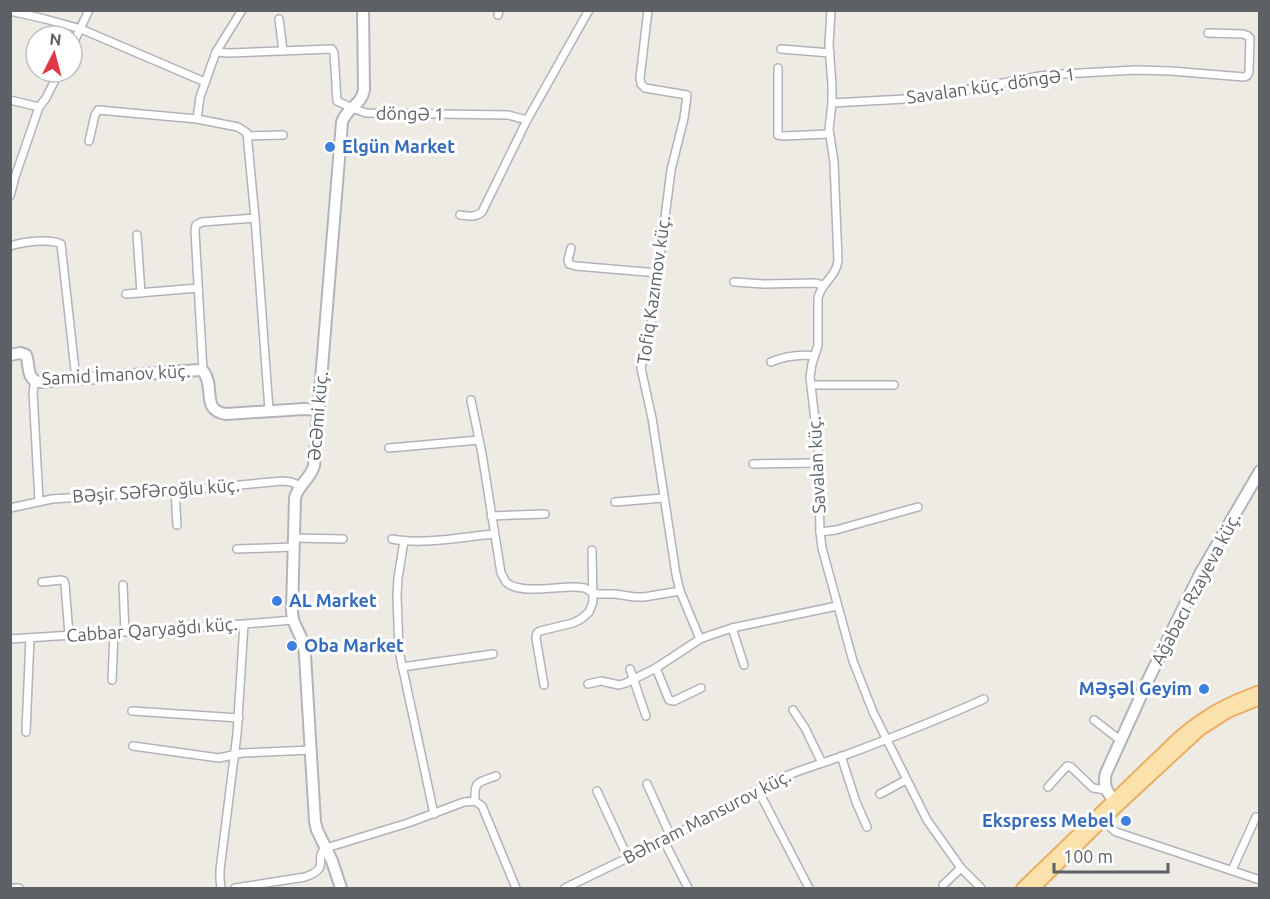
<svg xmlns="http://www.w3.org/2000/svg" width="1270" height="899" font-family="Ubuntu,sans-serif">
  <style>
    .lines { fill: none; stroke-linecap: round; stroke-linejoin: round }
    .street-casing { stroke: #b0b3b7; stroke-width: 10 }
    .secondary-casing { stroke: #b1b5b9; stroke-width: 14 }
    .primary-casing { stroke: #ebae61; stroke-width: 14 }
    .street { stroke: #fff; stroke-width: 7 }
    .secondary { stroke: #fff; stroke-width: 10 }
    .primary { stroke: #fbe2ad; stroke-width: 10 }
    .shop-dot { fill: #3f7fe0; stroke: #fff; stroke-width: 2 }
    .labels { text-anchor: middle; stroke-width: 6; stroke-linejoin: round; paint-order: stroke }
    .street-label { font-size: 18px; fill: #5d6165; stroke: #fff }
    .shop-label { font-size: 18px; font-weight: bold; fill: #366cbe; stroke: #fff; text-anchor: start }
  </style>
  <rect width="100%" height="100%" fill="#eeebe5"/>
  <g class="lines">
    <defs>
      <g id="street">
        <polyline points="648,10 640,78 641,84 645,88 687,95 684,118 671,170 652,320 641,368 652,418 676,574 680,591 700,639"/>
        <path d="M831,10L829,45L832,85V103L829,129L834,162L838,261C835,279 822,281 818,298V345L812,364L810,377L818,446L820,532L822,548L853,661L873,712L927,820L961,868L981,888"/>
        <polyline points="10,11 45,19 81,29 205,82"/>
        <polyline points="498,15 499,10"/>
        <polyline points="279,19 283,51"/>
        <polyline points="72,46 89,10"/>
        <polyline points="781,49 830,53"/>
        <polyline points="216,52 229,53 332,49 334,53 337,101 352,108 366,113 508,115 527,120 589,10"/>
        <polyline points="778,68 778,135 783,136 829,134"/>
        <polyline points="10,100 39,107"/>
        <polyline points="832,103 923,98 1040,76 1062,74 1136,70 1171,71 1244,77 1247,76 1249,72 1250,38 1248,36 1243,34 1208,33"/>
        <polyline points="197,119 200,97 216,52 242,10"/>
        <polyline points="248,136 283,135"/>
        <polyline points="89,141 95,115 98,110 197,119 238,127 247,133 255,218 269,410"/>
        <polyline points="10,196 15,177 39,107 46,98 59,72"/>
        <path d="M460,215C468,216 475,218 482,212L527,120"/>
        <polyline points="137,235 141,293"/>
        <path d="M10,246C22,242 51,238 61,244L76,379"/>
        <polyline points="571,248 568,260 569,264 576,266 658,273"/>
        <polyline points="734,282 764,284 815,283 823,285"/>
        <polyline points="126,294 198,288"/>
        <path d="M771,362C786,356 798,354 814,356"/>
        <polyline points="203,371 195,231 196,225 202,222 255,218"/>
        <polyline points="35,381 33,392 39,501"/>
        <polyline points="811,385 894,385"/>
        <path d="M471,400L482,454L501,573C503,576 504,579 506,582C519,595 559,586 576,587L585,588L593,593L599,594H615L635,597H644L680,591"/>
        <polyline points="389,448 479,440"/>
        <polyline points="753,464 819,463"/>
        <polyline points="175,491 177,525"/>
        <polyline points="615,502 663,498"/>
        <polyline points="10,508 52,499 175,491 282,481 291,482 301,486"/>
        <polyline points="491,516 545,514"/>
        <polyline points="820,532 836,530 918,507"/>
        <polyline points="293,538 343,539"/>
        <path d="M392,539C423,545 462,537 494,534"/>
        <polyline points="404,541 398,578 397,596 399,651 434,814"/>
        <polyline points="237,549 293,547"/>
        <polyline points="42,582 61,580 64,581 65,584 69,635"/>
        <polyline points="123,585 125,632"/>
        <polyline points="732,628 744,665"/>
        <polyline points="10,639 244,624 293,620"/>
        <polyline points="402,667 493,654"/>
        <polyline points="656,668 669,700 674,701 701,688"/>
        <polyline points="630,669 646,716"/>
        <polyline points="112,680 114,633"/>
        <polyline points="588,684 601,681 619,685 626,683 656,668 700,639 711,635 732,628 837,606"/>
        <polyline points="544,685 536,638 537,633 540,631 573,623 581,619 589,612 593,602 592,550"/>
        <polyline points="793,710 805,728 822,763"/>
        <polyline points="132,711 239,718"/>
        <polyline points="1094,720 1120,740"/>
        <polyline points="26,732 30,638"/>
        <polyline points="133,746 219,758 242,753 311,750"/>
        <polyline points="841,756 856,802 867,827"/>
        <polyline points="647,784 671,837"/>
        <polyline points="1048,787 1067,766 1071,767 1093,788 1106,790"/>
        <polyline points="758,790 809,888"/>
        <polyline points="597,791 628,858"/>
        <polyline points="880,794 906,780"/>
        <path d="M475,801C474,780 478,783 496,776"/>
        <polyline points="1103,821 1116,832 1260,880"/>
        <polyline points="664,841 688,888"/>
        <polyline points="1232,870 1256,817"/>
        <polyline points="943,885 961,868"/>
        <polyline points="10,888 19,888"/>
        <polyline points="221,888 220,879 220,870 237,734 244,624"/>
        <path d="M235,888L305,877C333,867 312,858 326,848L408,823L464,802L475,801L482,806L516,888"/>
        <path d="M565,888L671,837L774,781C796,771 820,764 843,756C891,738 938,720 984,699"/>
      </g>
      <g id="secondary">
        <path d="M10,355L20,353L26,355C30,365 26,378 38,382L199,370L203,371C216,387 200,410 226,414L304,409L319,410"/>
        <path d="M1118,805C1109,795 1102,787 1106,773L1149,678L1200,574L1260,471"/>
        <path d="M341,888L332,861L317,830L315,822L305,655L303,642L293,620L292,612L295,498C298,485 310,479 314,466L342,122C347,107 361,106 364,90L363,10"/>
      </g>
      <g id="primary">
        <path d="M1022,888L1179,737C1206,714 1227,703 1260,691"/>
        <polyline points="1034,888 1119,805 1200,730 1228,712 1260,699"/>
      </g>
    </defs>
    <use href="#street" class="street-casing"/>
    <use href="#secondary" class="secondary-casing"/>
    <use href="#primary" class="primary-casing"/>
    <use href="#street" class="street"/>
    <use href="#secondary" class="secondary"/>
    <use href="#primary" class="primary"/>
  </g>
  <g class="shop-dot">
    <circle cx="330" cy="147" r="6"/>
    <circle cx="277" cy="601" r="6"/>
    <circle cx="292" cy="646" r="6"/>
    <circle cx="1204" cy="689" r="6"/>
    <circle cx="1126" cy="821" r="6"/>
  </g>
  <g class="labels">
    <g class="street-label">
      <text transform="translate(991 86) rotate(-8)" y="6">Savalan küç. döngə 1</text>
      <text transform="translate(410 114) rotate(1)" y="6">döngə 1</text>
      <text transform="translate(654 290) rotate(-82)" y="6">Tofiq Kazımov küç.</text>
      <text transform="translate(116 375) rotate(-3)" y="6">Samid İmanov küç.</text>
      <text transform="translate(318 416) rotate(-85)" y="6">Əcəmi küç.</text>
      <text transform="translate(817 465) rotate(-93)" y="6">Savalan küç.</text>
      <text transform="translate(156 491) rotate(-4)" y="6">Bəşir Səfəroğlu küç.</text>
      <text transform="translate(1196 589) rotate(-62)" y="6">Ağabacı Rzayeva küç.</text>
      <text transform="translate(152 630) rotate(-4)" y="6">Cabbar Qaryağdı küç.</text>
      <text transform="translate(707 817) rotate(-27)" y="6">Bəhram Mansurov küç.</text>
    </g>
    <g class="shop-label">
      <text x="342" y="153">Elgün Market</text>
      <text x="289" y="607">AL Market</text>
      <text x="304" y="652">Oba Market</text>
      <text x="1192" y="695" text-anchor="end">Məşəl Geyim</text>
      <text x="1114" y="827" text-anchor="end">Ekspress Mebel</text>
    </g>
  </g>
  <rect width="1270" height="899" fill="none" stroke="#5d6165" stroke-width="24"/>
  <g transform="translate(54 54) rotate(6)"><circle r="28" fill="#ffffff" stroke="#bec0c1" stroke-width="1.5"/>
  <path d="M0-4.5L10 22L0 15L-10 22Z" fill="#e13846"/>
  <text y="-9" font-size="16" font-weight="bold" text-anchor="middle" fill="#5d6165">N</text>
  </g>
  <path d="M1054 863v9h114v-9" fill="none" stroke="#5d6165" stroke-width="3"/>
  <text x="1063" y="863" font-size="18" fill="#5d6165" stroke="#ffffff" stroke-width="4.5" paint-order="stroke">100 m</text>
</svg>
